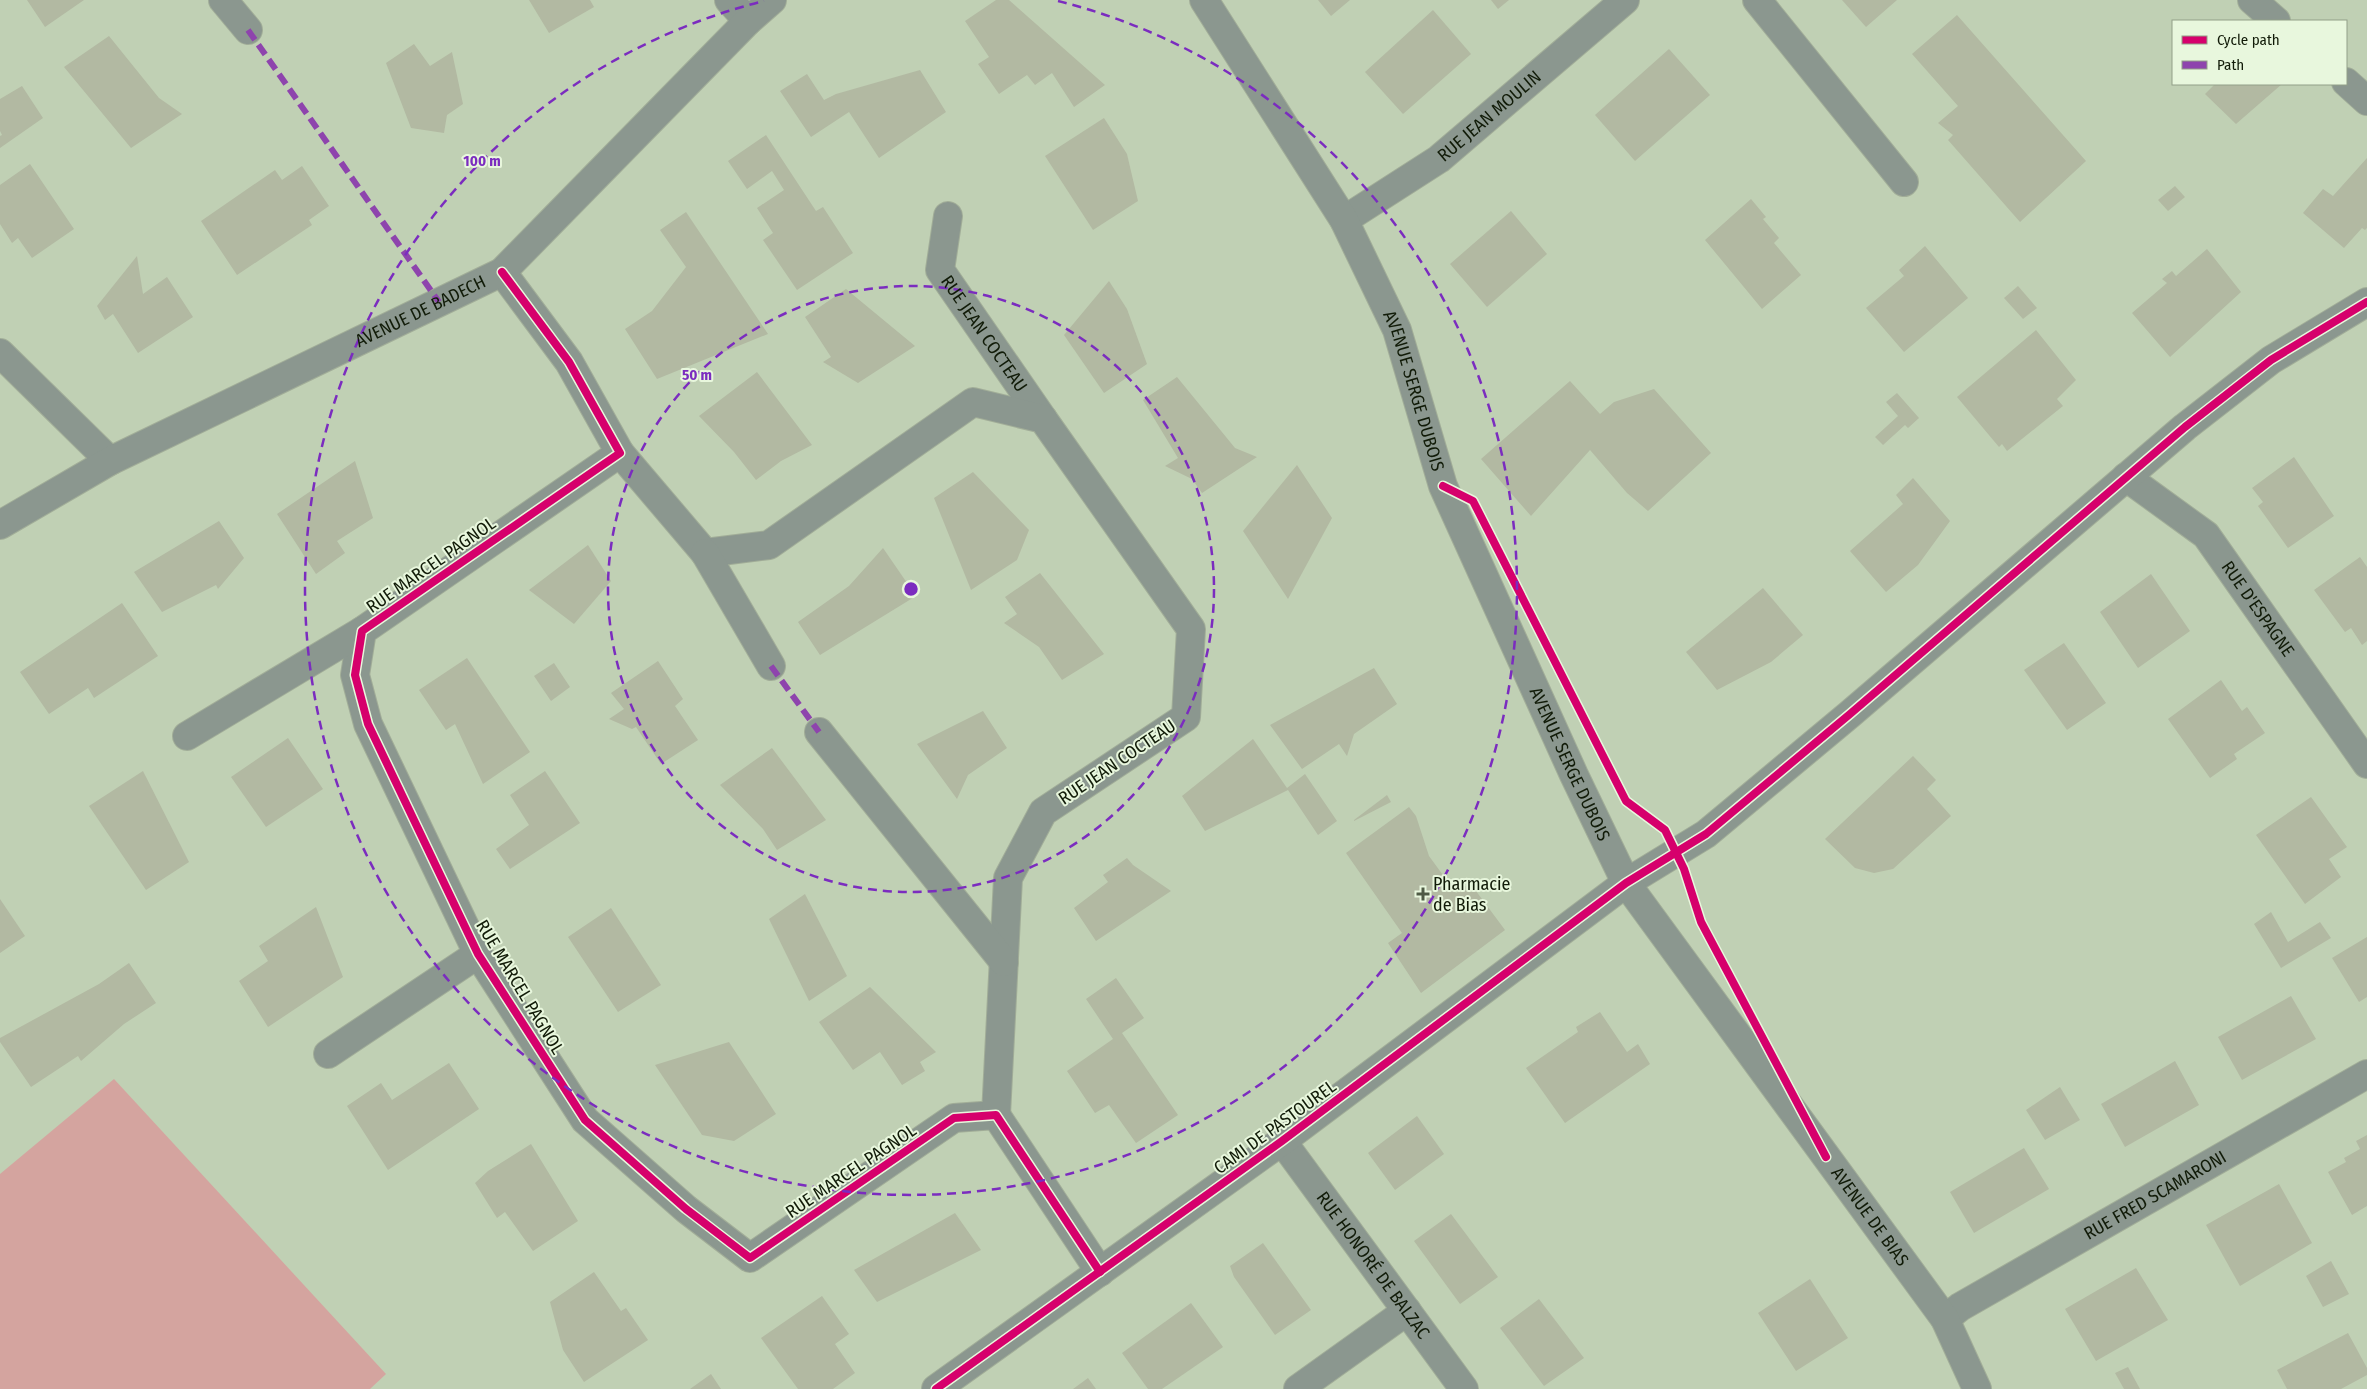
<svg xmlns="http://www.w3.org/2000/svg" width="2367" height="1389" font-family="'Fira Sans Condensed',sans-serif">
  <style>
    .green { fill: #d4a49f }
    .building { fill: #b2b9a2 }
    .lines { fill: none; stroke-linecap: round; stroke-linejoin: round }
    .minor-casing { stroke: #a1ad98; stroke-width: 30 }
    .tertiary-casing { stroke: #a1ad98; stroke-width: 30 }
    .minor { stroke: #8b978f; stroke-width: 28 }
    .tertiary { stroke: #8b978f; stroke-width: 28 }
    .quiet { stroke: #8e44ad; stroke-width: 6; stroke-dasharray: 12 6; stroke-linecap: butt }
    .cycleway-casing { stroke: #e8f7dd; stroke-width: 11 }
    .cycleway { stroke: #d6006c; stroke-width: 8 }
    .ring { fill: none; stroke: #7b2cbf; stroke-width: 2.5; stroke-dasharray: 9 6 }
    .poi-dot { fill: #4e5a44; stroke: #e8f7dd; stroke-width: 2 }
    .labels { text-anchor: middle; stroke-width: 4; stroke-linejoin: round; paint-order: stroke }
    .street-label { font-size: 18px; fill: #111b08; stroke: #e8f7dd }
    .poi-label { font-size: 18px; fill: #111b08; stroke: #e8f7dd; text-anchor: start }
    .centre { fill: #7b2cbf; stroke: #e8f7dd; stroke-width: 2.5 }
    .ring-label { font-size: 15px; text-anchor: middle; font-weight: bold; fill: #7b2cbf; stroke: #e8f7dd; stroke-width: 4; stroke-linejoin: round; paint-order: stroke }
  </style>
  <rect width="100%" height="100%" fill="#c0d0b4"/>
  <polygon class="green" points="114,1079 386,1374 370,1389 0,1389 0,1174"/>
  <g class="building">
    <polygon points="27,0 84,0 45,27"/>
    <polygon points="529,0 590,0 594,7 549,33"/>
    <polygon points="996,0 1009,0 1105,85 1074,107 1052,73 1035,85 1027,75 999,94 978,64 989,57 965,21"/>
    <polygon points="1318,0 1350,0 1331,16"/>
    <polygon points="1491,0 1509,0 1498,9"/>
    <polygon points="1842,0 1897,0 1866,27"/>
    <polygon points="1433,10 1471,54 1403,114 1365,72"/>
    <polygon points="1957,15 2086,161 2020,222 1948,140 1953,135 1938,123 1958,106 1912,54"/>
    <polygon points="109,36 159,98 182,114 131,148 64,67"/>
    <polygon points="414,44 430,66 452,52 463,104 447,115 444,133 411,128 386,63"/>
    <polygon points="1669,49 1710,95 1635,161 1595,115"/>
    <polygon points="920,70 946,112 879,158 849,112 811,137 780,91 807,74 824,100 836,94"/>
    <polygon points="2215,84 2282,84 2236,124 2205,94"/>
    <polygon points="22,86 43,118 0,148 0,136 2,135 0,131 0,99"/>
    <polygon points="1104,118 1127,154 1138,201 1093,230 1045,156"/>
    <polygon points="766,135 816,211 823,207 853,253 797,290 763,240 773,233 757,208 784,190 772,171 747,189 728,161"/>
    <polygon points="2367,158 2367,228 2365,230 2362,228 2344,248 2303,213 2323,189 2333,196"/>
    <polygon points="30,164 74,229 32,258 18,238 12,243 0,224 0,185"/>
    <polygon points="302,166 329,206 309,220 312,225 237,275 201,221 275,170 282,180"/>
    <polygon points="2175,186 2185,197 2168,211 2158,200"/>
    <polygon points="1751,199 1766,217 1763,219 1779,238 1774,243 1801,275 1762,309 1705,240"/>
    <polygon points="1511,211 1547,254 1487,307 1450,264"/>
    <polygon points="686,212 768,334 657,379 625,329 652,311 686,267 660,230"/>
    <polygon points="1925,246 1968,298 1904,352 1866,308 1904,276 1899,270"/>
    <polygon points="2207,249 2241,292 2170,357 2132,313 2167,283 2162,279 2172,271 2176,276"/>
    <polygon points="137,256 143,294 167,277 193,317 138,353 113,314 105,320 97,306"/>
    <polygon points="1109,281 1127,309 1147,364 1104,393 1064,335"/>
    <polygon points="2018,286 2037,308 2023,319 2004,298"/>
    <polygon points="846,289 915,346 858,383 823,362 831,357 805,317"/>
    <polygon points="2036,330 2076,380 2057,399 2063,406 2007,451 2002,444 1999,447 1957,397"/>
    <polygon points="757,372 812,445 781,461 756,480 734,452 699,416"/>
    <polygon points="1177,377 1235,448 1257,457 1202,493 1192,479 1165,466 1178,458 1143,400"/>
    <polygon points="1570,381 1600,414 1614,402 1654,389 1711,453 1648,511 1627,493 1590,450 1531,516 1481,459"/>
    <polygon points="1897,393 1919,418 1908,428 1905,425 1883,445 1875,437 1898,416 1886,402"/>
    <polygon points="2294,457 2334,516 2288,548 2258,506 2263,502 2252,488"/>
    <polygon points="355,461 373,518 337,541 345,553 316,574 277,514"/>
    <polygon points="1297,465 1332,518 1288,599 1243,531"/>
    <polygon points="973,472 1029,530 1017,560 971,590 934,498"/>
    <polygon points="1913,478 1950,521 1918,565 1886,592 1850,551 1903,504 1896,495"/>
    <polygon points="219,521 244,558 218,589 216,585 162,612 134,572"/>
    <polygon points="588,545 611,581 574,624 529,590"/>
    <polygon points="883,548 916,596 820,655 798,622 849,586"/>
    <polygon points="2360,557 2367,567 2367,641 2362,645 2351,628 2345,632 2314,590"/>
    <polygon points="1040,573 1104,654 1062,680 1039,647 1004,623 1017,614 1005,597"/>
    <polygon points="2151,574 2190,631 2138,668 2100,612"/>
    <polygon points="1763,588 1803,635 1771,662 1717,690 1686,652"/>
    <polygon points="122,603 158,656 94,698 88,688 49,714 20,672"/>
    <polygon points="2064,643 2106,703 2067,730 2024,670"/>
    <polygon points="467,658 530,752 483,784 455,724 446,730 419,690"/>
    <polygon points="658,661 683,699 675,706 698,740 661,764 636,727 632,729 609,719 624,709 611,693"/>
    <polygon points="554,663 570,687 551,701 534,676"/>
    <polygon points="1374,668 1397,704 1354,734 1347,756 1339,744 1302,769 1270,725"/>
    <polygon points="2221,680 2242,711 2247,707 2265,733 2234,754 2237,759 2210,778 2168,719"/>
    <polygon points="983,711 1007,748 968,775 957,799 917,744"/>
    <polygon points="288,738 323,789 266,827 231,777"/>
    <polygon points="1253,739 1287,788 1305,774 1337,821 1318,835 1288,790 1205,831 1182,796"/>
    <polygon points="772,748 826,820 777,850 763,829 720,785"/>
    <polygon points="1913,756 1936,780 1927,789 1951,816 1893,869 1874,873 1855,868 1825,839"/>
    <polygon points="143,771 189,862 146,890 89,806"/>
    <polygon points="545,771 580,823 510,869 496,849 529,825 510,795"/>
    <polygon points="1387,795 1391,802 1354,821 1354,820"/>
    <polygon points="2311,797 2347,847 2329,859 2341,877 2305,904 2256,835"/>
    <polygon points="1409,807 1416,816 1429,856 1456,893 1470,883 1505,930 1421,993 1388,943 1402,933 1346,853"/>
    <polygon points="1127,858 1133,865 1171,891 1096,941 1074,908 1108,882 1103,875"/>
    <polygon points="805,894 847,976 809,1001 769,919"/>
    <polygon points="0,899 25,936 0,953"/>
    <polygon points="316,907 343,977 268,1027 239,981 268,961 259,946"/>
    <polygon points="611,908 661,985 618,1012 568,937"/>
    <polygon points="2271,912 2288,942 2320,922 2331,938 2281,968 2254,924"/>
    <polygon points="2367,937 2367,997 2359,1002 2332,958"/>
    <polygon points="129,963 156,1003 124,1024 81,1061 78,1056 31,1087 0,1042 0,1038 99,984"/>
    <polygon points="1116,978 1144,1018 1122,1033 1178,1115 1136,1143 1109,1105 1095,1113 1067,1071 1113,1039 1086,999"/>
    <polygon points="870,987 936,1052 920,1062 925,1071 902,1085 880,1052 853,1070 819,1022"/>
    <polygon points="2291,996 2316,1039 2242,1080 2218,1037"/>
    <polygon points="1600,1012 1627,1052 1638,1044 1650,1064 1565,1123 1526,1068 1578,1032 1576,1027"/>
    <polygon points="729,1042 776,1114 734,1141 702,1135 655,1065"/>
    <polygon points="2175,1061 2199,1105 2125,1147 2101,1104"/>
    <polygon points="449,1063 479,1109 388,1170 347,1106 381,1083 392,1100"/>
    <polygon points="2060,1087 2080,1120 2045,1140 2026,1110"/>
    <polygon points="1417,1116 1444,1154 1395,1190 1368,1153"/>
    <polygon points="2367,1135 2367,1206 2352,1215 2328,1172 2346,1162 2344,1158 2360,1149 2356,1141"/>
    <polygon points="531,1144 578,1221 533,1251 505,1212 497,1218 475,1183 488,1171"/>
    <polygon points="2024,1148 2049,1189 1974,1233 1950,1192"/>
    <polygon points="2279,1184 2312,1243 2240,1286 2206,1225"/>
    <polygon points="955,1213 981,1250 877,1302 854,1270"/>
    <polygon points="1451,1214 1498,1277 1460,1304 1414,1241"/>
    <polygon points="1263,1243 1311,1310 1275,1335 1234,1277 1230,1266"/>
    <polygon points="2331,1261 2349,1294 2323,1307 2306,1276"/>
    <polygon points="2136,1268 2168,1320 2096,1361 2065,1309"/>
    <polygon points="594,1272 621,1311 626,1308 648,1340 584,1382 563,1350 550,1302"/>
    <polygon points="1810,1279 1848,1338 1796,1371 1758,1313"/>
    <polygon points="822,1296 849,1334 835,1344 855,1373 833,1389 798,1389 761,1338"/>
    <polygon points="1539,1299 1584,1358 1544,1386 1500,1328"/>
    <polygon points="1191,1303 1223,1347 1162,1389 1148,1389 1122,1353"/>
    <polygon points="2348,1333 2367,1368 2367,1375 2341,1389 2287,1389 2277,1370"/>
    <polygon points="2128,1367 2140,1389 2124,1389 2115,1373"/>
    <polygon points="711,1374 721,1389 690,1389"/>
    <polygon points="1088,1378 1096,1389 1073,1389"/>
  </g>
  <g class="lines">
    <defs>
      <g id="minor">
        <polyline points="223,0 248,30"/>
        <polyline points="729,0 748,21"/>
        <polyline points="1757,0 1904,182"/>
        <polyline points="2252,0 2276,21"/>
        <polyline points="2346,82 2367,101"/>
        <path id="s1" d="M948,216L940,270L1043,419"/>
        <path id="s2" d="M1344,220L1439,159L1625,0"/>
        <polyline points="502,272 569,362 620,453 362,631 355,675 368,724 478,954 585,1120 686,1209 750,1258 954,1118 996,1115 1100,1272"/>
        <polyline points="0,353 110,461"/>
        <polyline points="620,453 705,553 769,545 973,402 1043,419 1191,629 1186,717 1043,812 1008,878 996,1115"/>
        <path id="s3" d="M2126,477L2206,535L2367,764"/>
        <path id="s4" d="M0,525L110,461L502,272L748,21L772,0"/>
        <polyline points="705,553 771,666"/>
        <polyline points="819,732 1004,962"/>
        <polyline points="187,736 362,631"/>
        <polyline points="328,1054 478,954"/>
        <path id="s5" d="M1282,1141L1464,1389"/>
        <path id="s6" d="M1945,1319L1960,1307L2367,1074"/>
        <polyline points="936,1389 1282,1141 1626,883 1706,834 1850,714 2185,427 2271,360 2367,302"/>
        <polyline points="1298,1389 1407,1311"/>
      </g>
      <g id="tertiary">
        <path id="s7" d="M1204,0L1344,220L1397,330L1443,486L1574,775L1626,883L1945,1319L1977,1389"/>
      </g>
    </defs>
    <use href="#minor" class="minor-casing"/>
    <use href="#tertiary" class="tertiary-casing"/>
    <use href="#minor" class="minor"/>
    <use href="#tertiary" class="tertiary"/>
    <g class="quiet">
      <polyline points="248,30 439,302"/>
      <polyline points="771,666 819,732"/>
    </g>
    <defs>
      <g id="cycleway">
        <polyline points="502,272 569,362 620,453 362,631 355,675 368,724 478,954 585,1120 686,1209 750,1258 954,1118 996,1115 1100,1272"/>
        <polyline points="1443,486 1473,501 1626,801 1665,830 1684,869 1701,922 1826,1157"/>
        <polyline points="936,1389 1282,1141 1626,883 1706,834 1850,714 2185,427 2271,360 2367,302"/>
      </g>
    </defs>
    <use href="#cycleway" class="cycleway-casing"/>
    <use href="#cycleway" class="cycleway"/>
  </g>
  <g class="ring">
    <circle cx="911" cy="589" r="303"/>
    <path d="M1058 1A606 606 0 1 1 764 1"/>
  </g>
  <path class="poi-dot" d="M1420.5 886.5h5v5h5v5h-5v5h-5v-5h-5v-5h5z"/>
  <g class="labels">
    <g class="street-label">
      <text dy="6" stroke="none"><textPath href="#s2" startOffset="179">RUE JEAN MOULIN</textPath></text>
      <text dy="6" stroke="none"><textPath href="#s4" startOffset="472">AVENUE DE BADECH</textPath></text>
      <text dy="6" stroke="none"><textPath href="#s1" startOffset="132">RUE JEAN COCTEAU</textPath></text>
      <text dy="6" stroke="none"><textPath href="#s7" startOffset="446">AVENUE SERGE DUBOIS</textPath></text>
      <text transform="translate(431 565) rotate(-35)" y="6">RUE MARCEL PAGNOL</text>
      <text dy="6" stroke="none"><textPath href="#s3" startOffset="189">RUE D'ESPAGNE</textPath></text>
      <text transform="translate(1117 762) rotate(-34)" y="6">RUE JEAN COCTEAU</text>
      <text dy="6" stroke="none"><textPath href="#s7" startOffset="851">AVENUE SERGE DUBOIS</textPath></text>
      <text transform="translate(520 987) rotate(59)" y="6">RUE MARCEL PAGNOL</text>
      <text transform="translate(1275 1127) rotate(-36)" y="6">CAMI DE PASTOUREL</text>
      <text transform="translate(851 1171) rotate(-34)" y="6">RUE MARCEL PAGNOL</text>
      <text dy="6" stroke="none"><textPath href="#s6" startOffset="244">RUE FRED SCAMARONI</textPath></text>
      <text dy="6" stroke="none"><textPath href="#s7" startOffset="1396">AVENUE DE BIAS</textPath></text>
      <text dy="6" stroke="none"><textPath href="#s5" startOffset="154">RUE HONORÉ DE BALZAC</textPath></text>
    </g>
    <g class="poi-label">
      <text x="1433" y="890">Pharmacie<tspan x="1433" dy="21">de Bias</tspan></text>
    </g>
  </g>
  <circle cx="911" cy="589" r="8" class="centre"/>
  <g class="ring-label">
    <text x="482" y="166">100 m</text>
    <text x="697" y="380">50 m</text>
  </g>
  <rect x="2172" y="20" width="175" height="65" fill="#e8f7dd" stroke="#929f88"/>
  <rect x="2182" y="36" width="25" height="8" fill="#d6006c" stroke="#929f88"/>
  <text x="2217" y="45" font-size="15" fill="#111b08">Cycle path</text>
  <rect x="2182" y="61" width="25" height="8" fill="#8e44ad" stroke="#929f88"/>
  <text x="2217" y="70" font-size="15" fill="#111b08">Path</text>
</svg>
